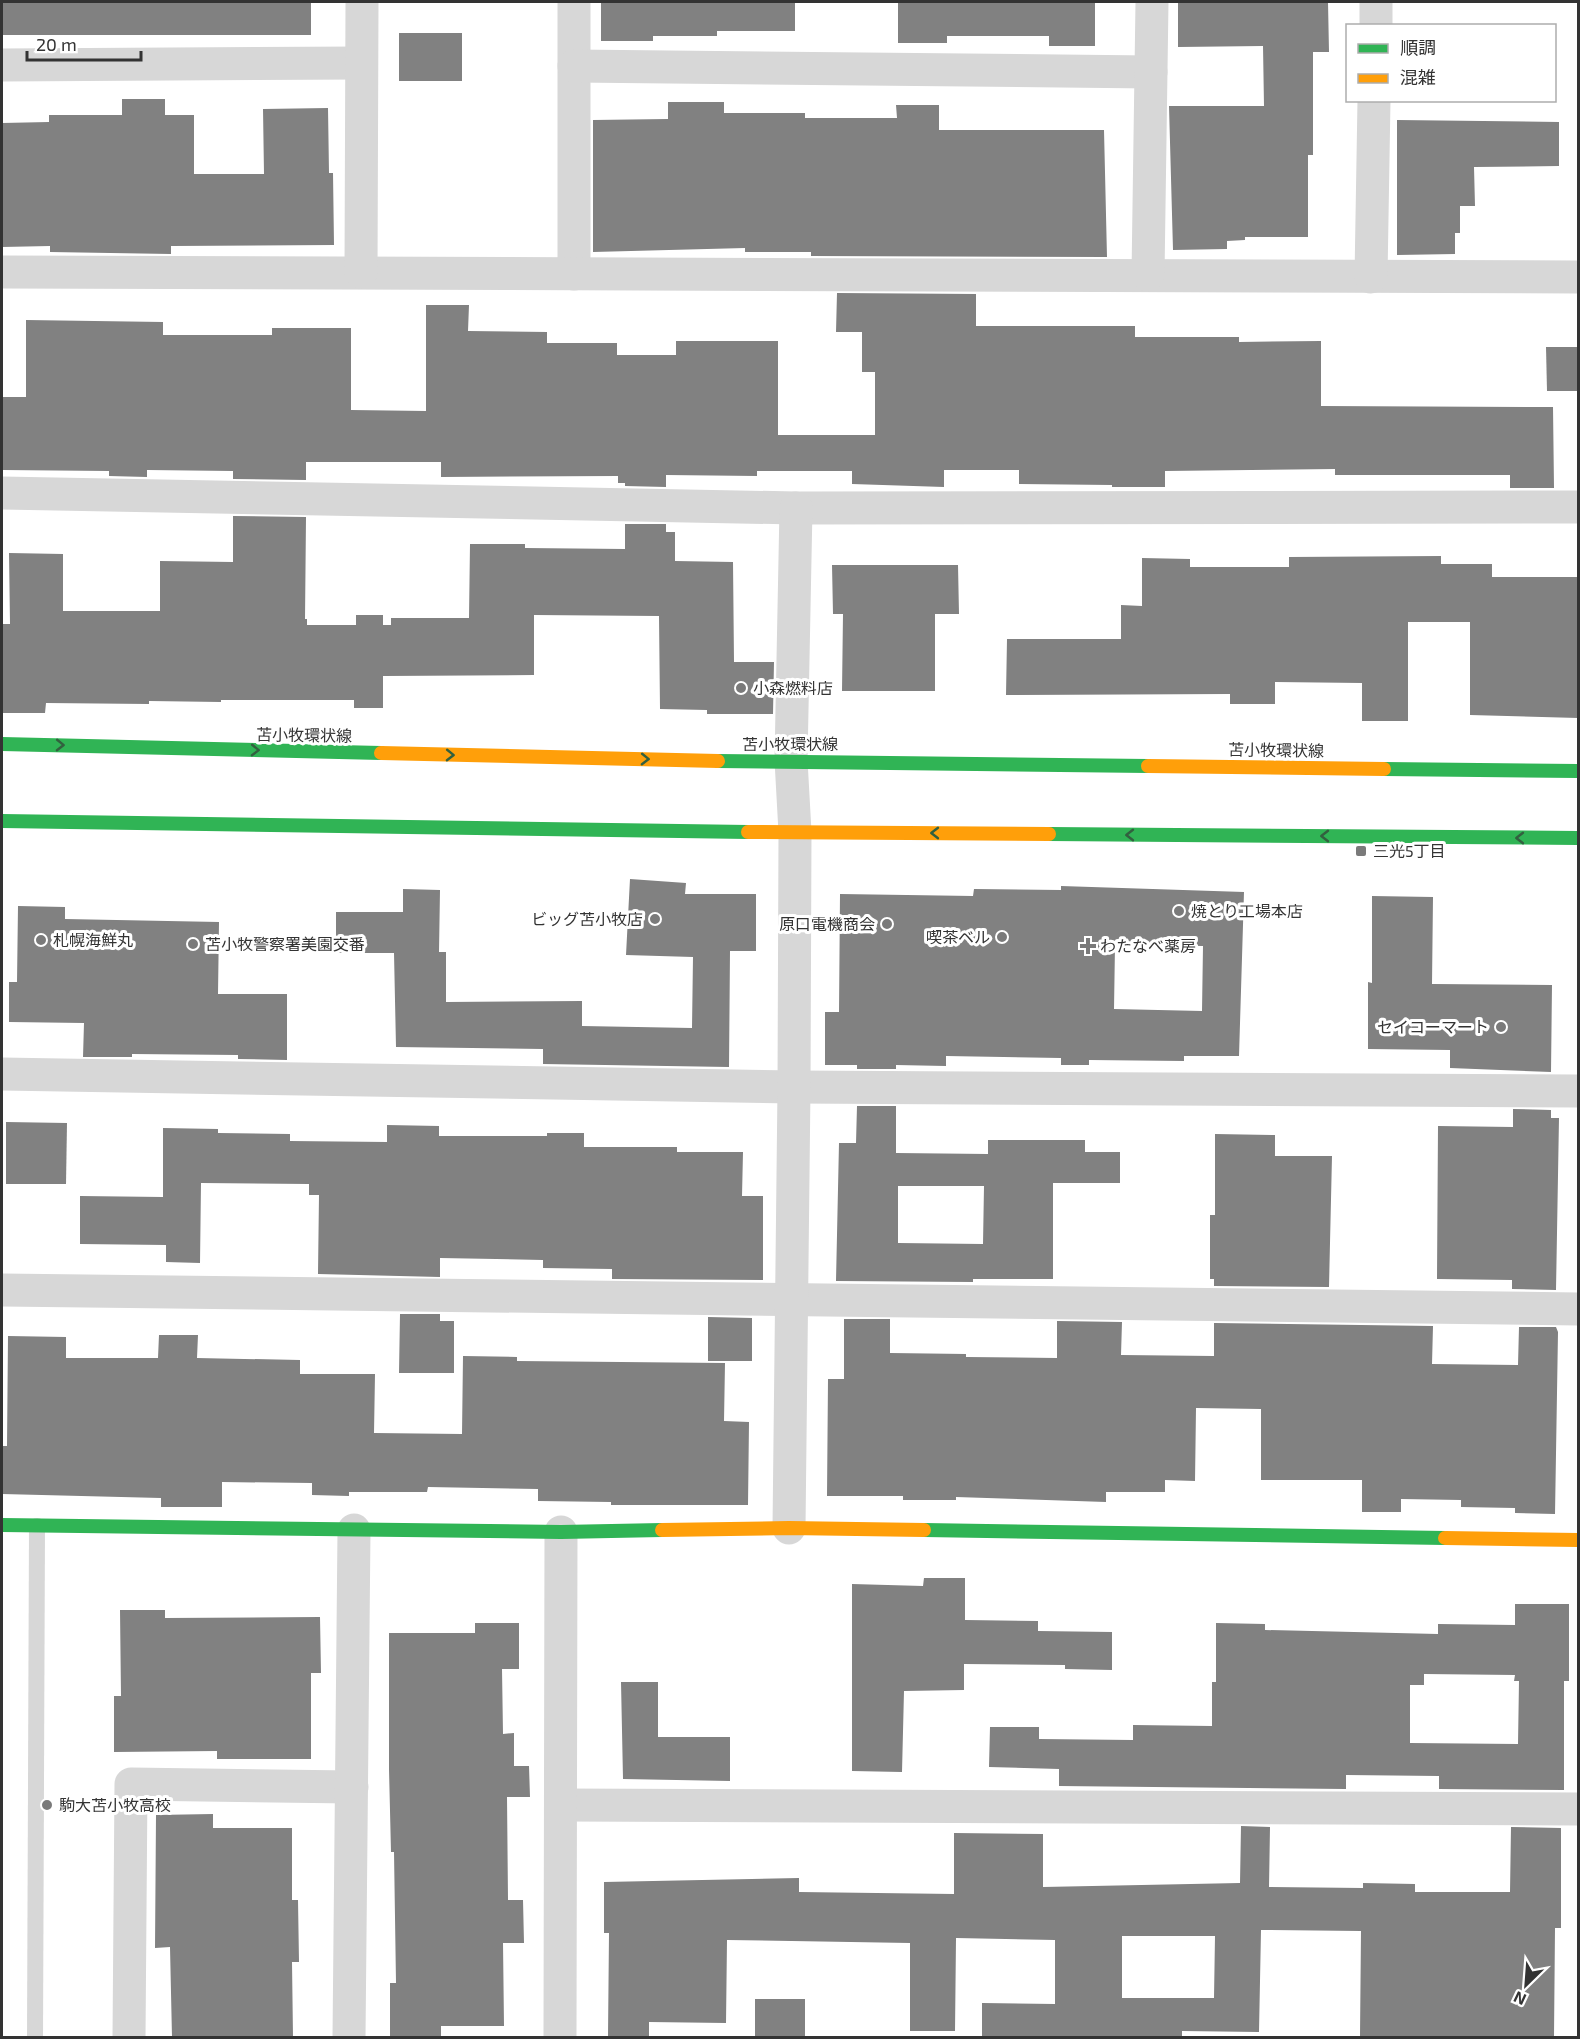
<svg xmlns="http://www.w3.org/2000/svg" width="1580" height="2039" font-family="'Exo 2','Noto Sans JP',sans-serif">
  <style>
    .building { fill: #818181; fill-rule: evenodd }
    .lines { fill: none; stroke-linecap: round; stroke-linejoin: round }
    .lane { stroke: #d7d7d7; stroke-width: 16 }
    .street { stroke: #d7d7d7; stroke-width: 33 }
    .fast { stroke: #30b455; stroke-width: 14 }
    .slow { stroke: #ff9f0a; stroke-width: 14 }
    .oneway { stroke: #32603f }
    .poi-dot { fill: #7a7a7a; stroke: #fff; stroke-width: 2 }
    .labels { text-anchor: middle; stroke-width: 6; stroke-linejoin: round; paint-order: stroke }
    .poi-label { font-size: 16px; fill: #333; stroke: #fff; text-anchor: start }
    .street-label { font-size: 16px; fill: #333; stroke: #fff }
  </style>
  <rect width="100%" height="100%" fill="#fff"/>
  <g class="building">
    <rect x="2" y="2" width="309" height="33"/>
    <polygon points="601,2 795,2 795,31 717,31 717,36 653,36 653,41 601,41"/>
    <polygon points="898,2 1095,2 1095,46 1049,46 1049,36 947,36 947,43 898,43"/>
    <polygon points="1178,2 1328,2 1329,52 1313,52 1313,155 1308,155 1308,237 1245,237 1245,240 1227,241 1227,249 1173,250 1169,106 1264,106 1263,46 1178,47"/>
    <rect x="399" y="33" width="63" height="48"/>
    <polygon points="122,99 165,99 165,115 194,115 194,174 264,174 263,109 328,108 329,173 333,173 334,245 171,246 171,254 50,252 50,246 2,247 2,123 49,122 49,115 122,115"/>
    <polygon points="668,102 724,102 724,113 805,113 805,118 897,118 896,105 939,105 939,130 1104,130 1107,257 811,256 811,252 745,252 745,248 593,252 593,120 668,119"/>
    <polygon points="1397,120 1559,122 1559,166 1474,167 1475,206 1460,206 1460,233 1455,233 1455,254 1397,255"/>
    <polygon points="837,293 976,294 976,326 1135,326 1135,337 1239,337 1239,342 1321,341 1321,406 1553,407 1554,488 1510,488 1510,475 1335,475 1335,469 1165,471 1165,487 1112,487 1112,485 1019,484 1019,470 944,470 944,487 852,484 852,471 757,471 757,476 666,475 666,487 625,486 625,483 618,483 618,476 441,477 441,462 306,462 306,480 233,479 233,471 147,470 147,477 109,476 109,471 2,470 2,397 26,397 26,320 163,322 163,335 272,335 272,328 351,328 351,410 426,411 426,305 469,305 468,331 547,332 547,343 617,343 617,355 676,355 676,341 778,341 778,435 875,435 875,372 862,372 862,332 836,332"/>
    <polygon points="1546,347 1578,347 1578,391 1547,391"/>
    <polygon points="233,516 306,517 305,619 307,619 307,625 356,625 356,615 383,615 383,625 391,625 391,618 469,618 470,544 525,544 525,548 625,549 625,524 666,524 666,532 675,532 675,561 733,562 734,662 774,662 773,714 707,714 707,710 660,709 659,616 534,615 534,675 383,676 383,708 354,708 354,700 221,700 221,702 149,701 149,704 46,703 45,713 3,713 3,624 10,624 9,553 63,554 63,611 160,611 160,561 233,562"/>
    <polygon points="1441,556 1441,564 1492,564 1492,577 1578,577 1578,718 1470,715 1470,622 1408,622 1408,721 1362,721 1362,683 1275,682 1275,704 1230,704 1230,694 1006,695 1007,639 1121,639 1121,605 1142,606 1142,558 1190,559 1190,567 1289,567 1289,557"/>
    <polygon points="832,565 958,565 959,614 935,614 935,691 842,691 843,614 833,614"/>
    <polygon points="630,879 686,883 685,894 756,894 756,951 730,951 729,1067 543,1064 543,1049 396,1047 394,953 336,953 336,912 403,912 403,889 440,890 439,952 446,952 446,1002 582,1001 582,1026 692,1028 693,957 626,955"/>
    <path d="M1061,886L1244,892L1239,1056H1184V1061L1089,1060V1065H1061V1058L946,1056V1066L896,1065V1069H857V1065H825V1012H839L840,894L973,896L974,889L1061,890ZM1115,945L1203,946L1202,1011L1114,1009Z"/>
    <polygon points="1372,896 1433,897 1432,984 1552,985 1551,1072 1450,1068 1450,1050 1368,1049 1368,982 1372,983"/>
    <polygon points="18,906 65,907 65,919 219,922 218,994 287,994 287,1060 238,1059 238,1055 132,1054 132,1057 83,1057 84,1023 9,1022 9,982 17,982"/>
    <path d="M857,1106H896V1153L988,1154V1140H1085V1152H1120V1183H1053V1279H973V1282L836,1281L839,1143H856ZM898,1186H984L983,1244L898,1243Z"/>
    <polygon points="1513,1109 1551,1110 1551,1118 1559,1118 1556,1290 1512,1289 1512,1280 1437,1279 1438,1126 1513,1127"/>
    <polygon points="6,1122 67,1123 66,1184 6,1184"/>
    <polygon points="387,1125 439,1126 439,1136 547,1136 547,1133 584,1133 584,1147 677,1147 677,1152 743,1152 742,1196 763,1196 763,1280 612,1279 612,1269 543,1268 543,1260 440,1258 440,1277 318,1274 319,1195 309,1195 309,1184 201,1183 200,1263 166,1262 166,1245 80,1244 80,1196 163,1197 163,1128 218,1129 218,1133 290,1134 290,1141 387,1142"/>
    <polygon points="1215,1134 1275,1135 1275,1156 1332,1156 1329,1287 1214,1286 1214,1279 1210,1279 1210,1215 1215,1215"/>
    <polygon points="400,1314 440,1314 440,1321 454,1321 454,1373 399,1373"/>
    <polygon points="708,1317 752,1318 752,1361 708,1361"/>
    <polygon points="844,1319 890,1319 890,1353 966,1354 966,1357 1057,1358 1057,1321 1122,1322 1121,1355 1214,1356 1214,1323 1433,1326 1432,1364 1518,1365 1519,1327 1556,1327 1558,1332 1555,1514 1515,1513 1515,1508 1461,1507 1461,1500 1401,1499 1401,1512 1362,1512 1362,1480 1261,1480 1261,1409 1196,1408 1195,1481 1165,1480 1165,1492 1106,1492 1106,1502 956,1497 956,1500 903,1500 903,1496 827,1496 828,1379 844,1379"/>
    <polygon points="159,1335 198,1335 197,1358 300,1360 300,1374 375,1374 374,1433 462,1434 463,1356 517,1357 517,1361 725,1363 724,1421 749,1422 748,1505 611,1505 611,1502 538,1501 538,1489 428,1487 427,1492 349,1492 349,1496 312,1495 312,1483 222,1482 222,1507 161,1507 161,1498 2,1494 2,1446 7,1446 8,1336 66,1337 66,1358 158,1358"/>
    <polygon points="924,1578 965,1578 965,1620 1038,1621 1038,1631 1112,1632 1112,1670 1065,1669 1065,1665 964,1664 964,1690 904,1691 902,1772 852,1771 852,1584 923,1586"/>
    <path d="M1515,1604H1569V1681H1564V1790L1439,1789V1776L1346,1775V1789L1059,1786V1769L989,1767L990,1727H1039V1739L1133,1740V1725L1212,1726V1682H1216V1623L1265,1624V1630L1438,1634V1624L1515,1625ZM1424,1674L1515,1675L1514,1681H1519L1518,1744L1410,1743V1685H1424Z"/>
    <polygon points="120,1610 165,1610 165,1618 320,1617 321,1673 311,1673 311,1759 217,1759 217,1751 114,1752 114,1696 121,1696"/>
    <polygon points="475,1623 519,1623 519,1669 502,1669 503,1734 514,1733 514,1766 529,1766 530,1797 507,1797 508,1900 523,1900 524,1943 503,1943 504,2026 441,2026 441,2037 390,2037 390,1983 396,1983 394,1852 391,1852 389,1769 389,1633 475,1633"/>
    <polygon points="621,1682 658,1682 658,1737 730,1737 730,1781 623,1779"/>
    <polygon points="213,1814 213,1828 292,1828 292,1900 298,1900 299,1962 292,1962 293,2037 172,2037 170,1947 155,1948 156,1815"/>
    <path d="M1241,1826L1270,1827L1269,1887L1363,1888V1883L1415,1884V1892H1510L1511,1827L1561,1828V1928H1555L1554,2037H1360L1361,1931L1261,1930L1259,2032L1182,2031V2037H982V2003L1055,2004V1940L956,1938L955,2031H910V1943L727,1940L726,2023L649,2022V2037H608L609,1933H604V1882L799,1878V1892L954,1894V1833L1043,1834V1887L1240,1883ZM1122,1936H1215L1214,1998H1122Z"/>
    <rect x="755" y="1999" width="50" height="38"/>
  </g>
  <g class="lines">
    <polyline class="lane" points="35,2038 37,1526"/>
    <g class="street">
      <polyline points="574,2 574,274"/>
      <polyline points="1376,26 1376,2"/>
      <polyline points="2,65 361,63"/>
      <polyline points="574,66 1151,72"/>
      <polyline points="2,272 1578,277"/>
      <polyline points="361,272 362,2"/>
      <polyline points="1148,275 1152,2"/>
      <polyline points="1371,277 1374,100"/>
      <polyline points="2,493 796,508 1578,507"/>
      <polyline points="2,1074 794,1087 1578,1091"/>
      <polyline points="2,1290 1578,1309"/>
      <polyline points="789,1528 794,1087 795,832 791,760 796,508"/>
      <polyline points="561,1805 1578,1809"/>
      <polyline points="129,2038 131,1784 352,1787"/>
      <polyline points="349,2038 354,1530"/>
      <polyline points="560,2038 561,1532"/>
    </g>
    <g class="fast">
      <polyline points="2,744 381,753"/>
      <polyline points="718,761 1148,766"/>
      <polyline points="1384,769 1578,771"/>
      <polyline points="2,821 748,832"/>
      <polyline points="1049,834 1578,838"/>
      <polyline points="2,1525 561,1532 662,1530"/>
      <polyline points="924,1530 1445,1538"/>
    </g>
    <g class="slow">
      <polyline points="381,753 718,761"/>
      <polyline points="1148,766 1384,769"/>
      <polyline points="748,832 1049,834"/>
      <polyline points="662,1530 789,1528 924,1530"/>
      <polyline points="1445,1538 1578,1540"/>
    </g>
  </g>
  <defs><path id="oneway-chevron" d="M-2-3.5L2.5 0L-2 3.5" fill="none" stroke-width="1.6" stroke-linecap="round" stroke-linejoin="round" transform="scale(1.5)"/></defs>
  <g class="oneway">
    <use href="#oneway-chevron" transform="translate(60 745) rotate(1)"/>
    <use href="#oneway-chevron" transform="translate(255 750) rotate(1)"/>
    <use href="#oneway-chevron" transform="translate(450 755) rotate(1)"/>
    <use href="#oneway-chevron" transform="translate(645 759) rotate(1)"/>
    <use href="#oneway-chevron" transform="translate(935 833) rotate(-180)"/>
    <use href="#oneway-chevron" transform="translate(1130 835) rotate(-180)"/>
    <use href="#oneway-chevron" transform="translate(1325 836) rotate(-180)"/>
    <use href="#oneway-chevron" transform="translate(1520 838) rotate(-180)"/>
  </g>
  <g class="poi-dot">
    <circle cx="741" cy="688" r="6"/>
    <rect x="1355" y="845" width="12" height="12" rx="3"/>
    <circle cx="1179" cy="911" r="6"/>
    <circle cx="655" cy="919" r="6"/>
    <circle cx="887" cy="924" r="6"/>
    <circle cx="1002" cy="937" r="6"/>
    <circle cx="41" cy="940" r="6"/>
    <circle cx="193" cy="944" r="6"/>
    <path d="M1085 937h6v6h6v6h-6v6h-6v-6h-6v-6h6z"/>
    <circle cx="1501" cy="1027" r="6"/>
    <circle cx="47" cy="1805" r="6"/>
  </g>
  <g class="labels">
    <g class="poi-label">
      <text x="753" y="694">小森燃料店</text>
      <text x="1373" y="857">三光5丁目</text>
      <text x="1191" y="917">焼とり工場本店</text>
      <text x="643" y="925" text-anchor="end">ビッグ苫小牧店</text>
      <text x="875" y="930" text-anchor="end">原口電機商会</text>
      <text x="990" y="943" text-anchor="end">喫茶ベル</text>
      <text x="53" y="946">札幌海鮮丸</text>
      <text x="205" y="950">苫小牧警察署美園交番</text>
      <text x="1100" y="952">わたなべ薬房</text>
      <text x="1489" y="1033" text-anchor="end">セイコーマート</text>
      <text x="59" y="1811">駒大苫小牧高校</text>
    </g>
    <g class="street-label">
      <text transform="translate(304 735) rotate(1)" y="6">苫小牧環状線</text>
      <text x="790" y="750">苫小牧環状線</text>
      <text transform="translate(1276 750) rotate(1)" y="6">苫小牧環状線</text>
    </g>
  </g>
  <rect width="1580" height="2039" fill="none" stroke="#333333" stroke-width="6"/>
  <rect x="1346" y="24" width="210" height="78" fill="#ffffff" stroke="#adadad" stroke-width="1.5"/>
  <rect x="1358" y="44" width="30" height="9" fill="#30b455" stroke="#adadad" stroke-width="1.5"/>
  <text x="1400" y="54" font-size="18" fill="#333333">順調</text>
  <rect x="1358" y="74" width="30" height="9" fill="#ff9f0a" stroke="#adadad" stroke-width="1.5"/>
  <text x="1400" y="84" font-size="18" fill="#333333">混雑</text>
  <g transform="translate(1526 1985) rotate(205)" stroke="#ffffff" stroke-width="4.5" paint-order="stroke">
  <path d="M0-4.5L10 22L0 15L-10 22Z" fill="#333333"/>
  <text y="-9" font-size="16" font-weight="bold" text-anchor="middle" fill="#333333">N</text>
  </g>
  <path d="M27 51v9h114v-9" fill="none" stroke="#333333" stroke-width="3"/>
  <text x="36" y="51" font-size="18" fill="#333333" stroke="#ffffff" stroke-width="4.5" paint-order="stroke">20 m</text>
</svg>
